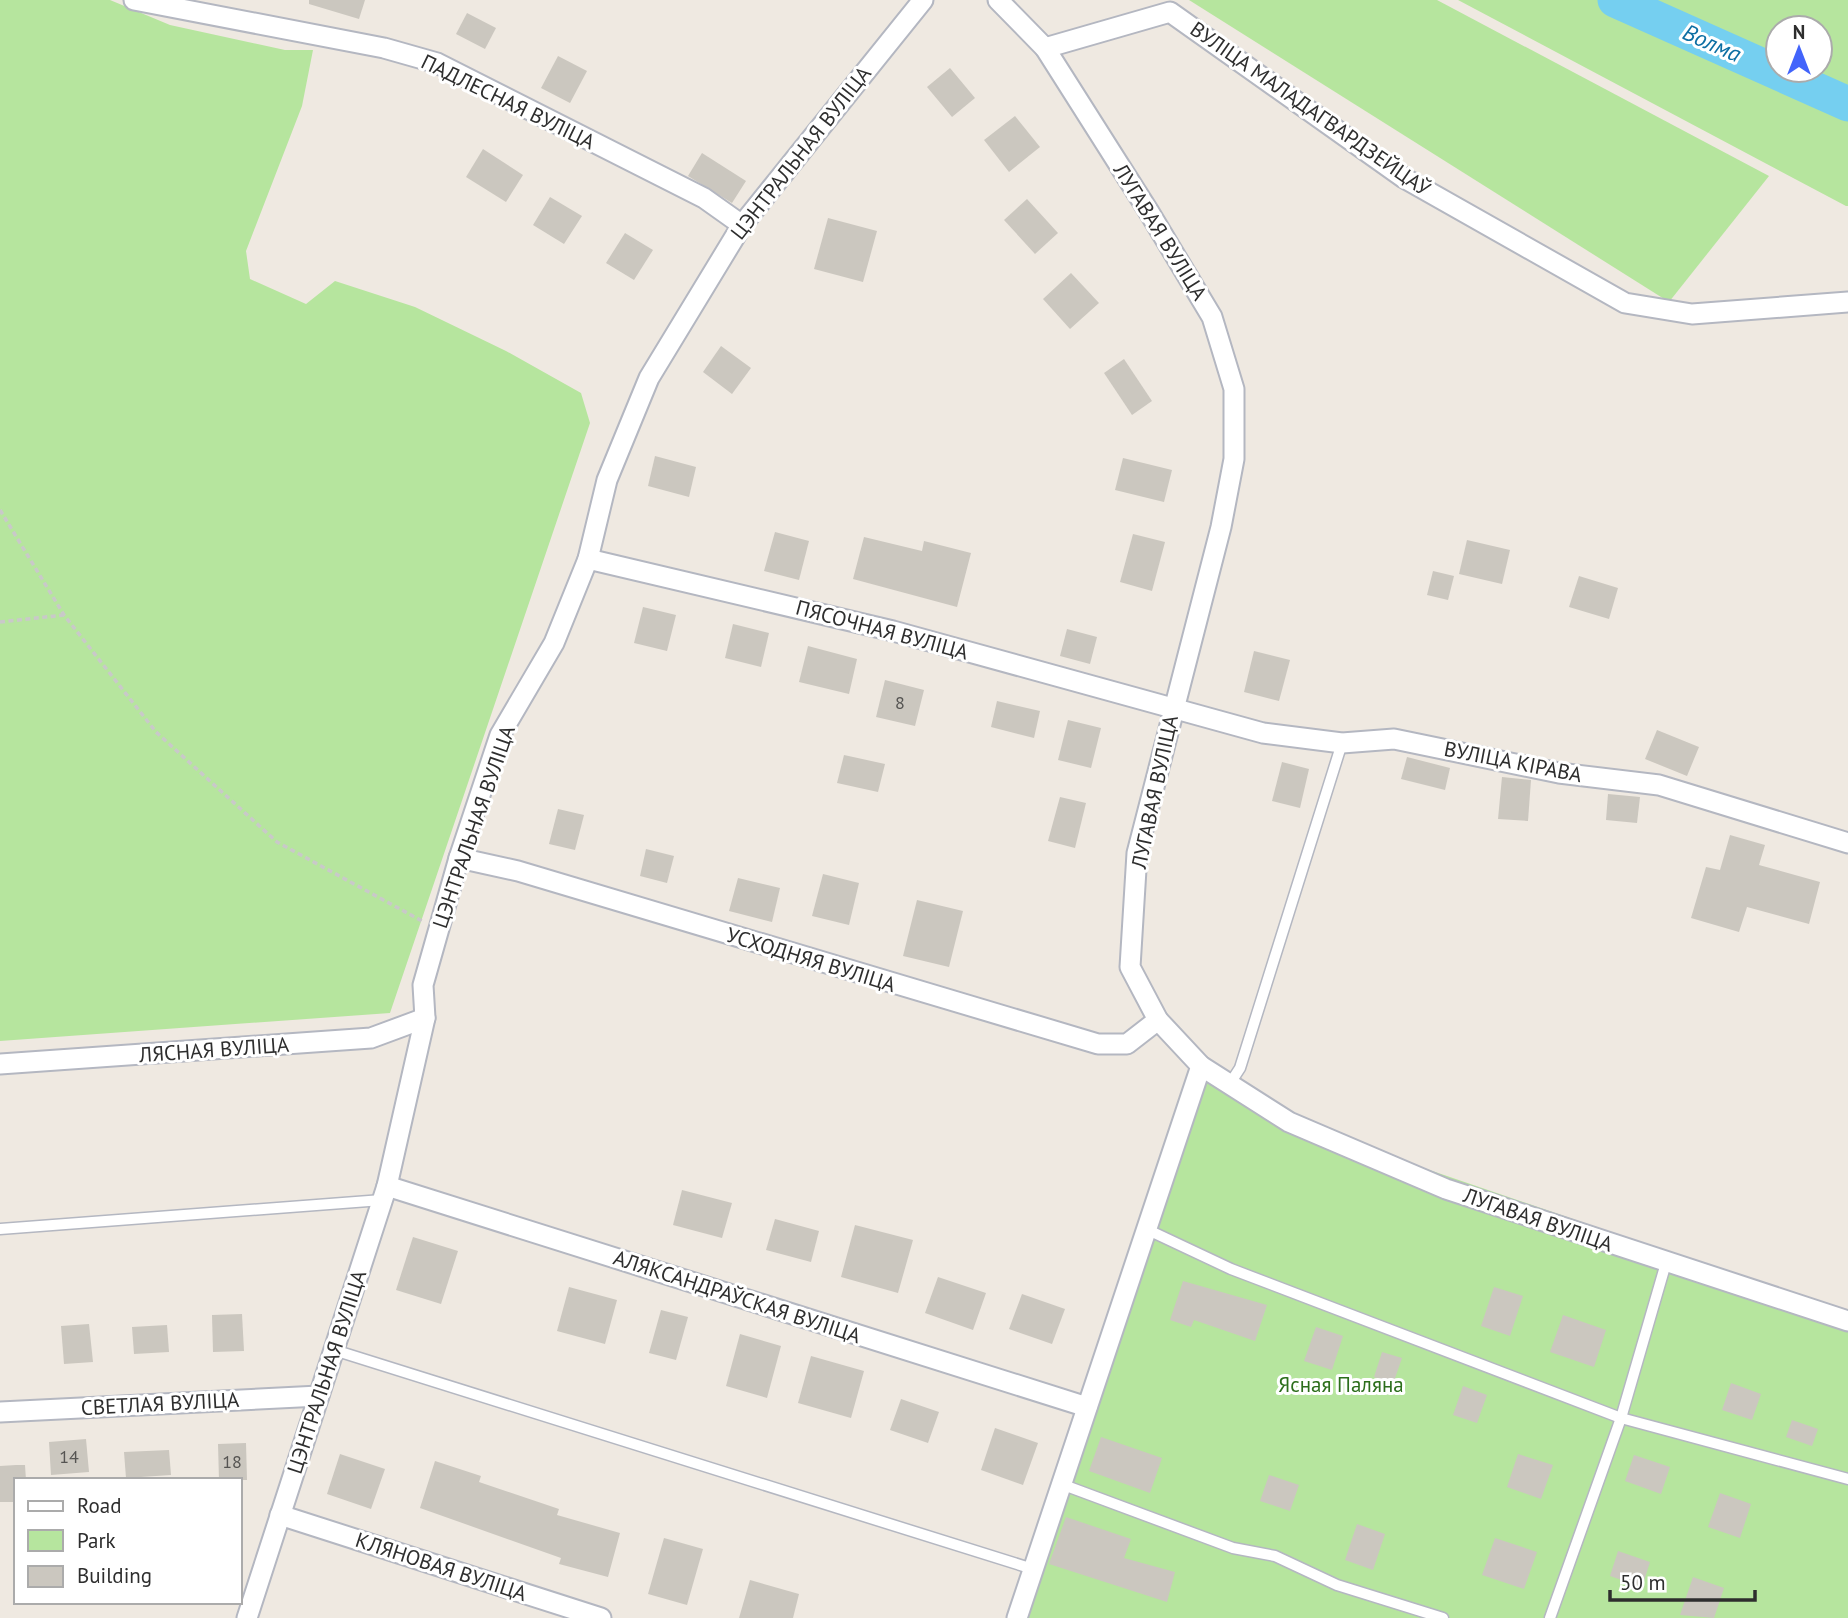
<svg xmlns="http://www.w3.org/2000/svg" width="1848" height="1618" font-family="'PT Sans',sans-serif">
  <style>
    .green { fill: #b6e59e; fill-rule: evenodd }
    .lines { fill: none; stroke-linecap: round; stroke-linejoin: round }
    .river { stroke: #75cff0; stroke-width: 35 }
    .building { fill: #cbc7bf }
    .lane-casing { stroke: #b4b7c1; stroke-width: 13 }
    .street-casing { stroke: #b4b7c1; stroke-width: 23 }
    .path { stroke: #c9c9c9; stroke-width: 3.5; stroke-dasharray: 5 3.5; stroke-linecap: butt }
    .lane { stroke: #fff; stroke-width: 10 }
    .street { stroke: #fff; stroke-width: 19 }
    .labels { text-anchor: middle; stroke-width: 6; stroke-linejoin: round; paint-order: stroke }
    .number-label { font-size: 18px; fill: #555452 }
    .street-label { font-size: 21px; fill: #2e2e2e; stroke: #fff }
    .park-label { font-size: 21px; fill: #2c6e1b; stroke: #fff }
    .water-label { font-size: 23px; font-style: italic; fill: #0d6fa3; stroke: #fff }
  </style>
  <rect width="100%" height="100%" fill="#efe9e1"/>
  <g class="green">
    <polygon points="0,0 110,0 170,25 285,50 313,50 302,106 246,251 250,279 306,304 335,281 415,307 506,351 581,393 590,423 390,1013 0,1041"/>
    <polygon points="1189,0 1437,0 1769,176 1669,302"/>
    <path d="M1458,0H1848V206H1846ZM1820,28V70H1778V28Z"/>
    <polygon points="1201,1066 1289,1122 1848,1313 1848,1618 1017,1618"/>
  </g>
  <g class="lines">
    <polyline class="river" points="1615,0 1848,104"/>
  </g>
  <g class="building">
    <polygon points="309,0 365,0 359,19 309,4"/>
    <polygon points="467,13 496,28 485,49 456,34"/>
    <polygon points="558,56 587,71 570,103 541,88"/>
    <polygon points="950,68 975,98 952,117 927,87"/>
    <polygon points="1015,116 1040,147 1009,172 984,140"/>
    <polygon points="483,149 523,175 506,202 466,177"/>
    <polygon points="702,153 746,181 732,203 688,176"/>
    <polygon points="550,197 582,216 564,244 533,225"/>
    <polygon points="1027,199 1058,233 1035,254 1004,220"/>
    <polygon points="828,218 877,231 863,282 814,269"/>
    <polygon points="625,233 653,250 634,280 606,263"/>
    <polygon points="1071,273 1099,303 1070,329 1043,299"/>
    <polygon points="721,346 751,368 732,394 703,372"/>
    <polygon points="1124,359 1152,401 1132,415 1104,373"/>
    <polygon points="655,456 696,467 689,497 648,486"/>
    <polygon points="1123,458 1172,470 1164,502 1115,490"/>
    <polygon points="775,532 809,541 799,580 764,571"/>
    <polygon points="1133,534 1165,542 1152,591 1120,582"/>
    <polygon points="864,537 922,551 924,541 971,553 957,607 853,579"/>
    <polygon points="1467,540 1510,550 1502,584 1459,574"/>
    <polygon points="1433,571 1454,576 1448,600 1427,595"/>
    <polygon points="1579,576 1618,588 1609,619 1569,607"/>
    <polygon points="643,607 676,615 667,651 634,643"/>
    <polygon points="733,624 769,633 761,667 725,658"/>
    <polygon points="1067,629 1097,637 1090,664 1060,656"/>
    <polygon points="808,646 857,659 849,694 799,682"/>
    <polygon points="1254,651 1290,660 1279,701 1244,692"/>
    <polygon points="885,680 924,690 915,726 876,717"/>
    <polygon points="997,701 1040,711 1034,738 991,727"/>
    <polygon points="1068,720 1101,728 1091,768 1058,760"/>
    <polygon points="1657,730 1699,747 1687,776 1645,759"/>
    <polygon points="844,755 885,764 878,792 837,783"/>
    <polygon points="1407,757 1450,768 1445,790 1401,779"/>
    <polygon points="1282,762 1309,769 1300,808 1272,801"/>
    <polygon points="1502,777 1531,780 1528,821 1498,819"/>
    <polygon points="1608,794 1640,797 1637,823 1606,820"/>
    <polygon points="1060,797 1086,803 1075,848 1048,841"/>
    <polygon points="558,809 584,815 575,850 549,844"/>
    <polygon points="1730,835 1765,845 1759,865 1820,882 1809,924 1747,907 1739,932 1691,918 1706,867 1720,870"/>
    <polygon points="646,849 674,856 667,883 640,876"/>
    <polygon points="823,874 859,883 849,925 812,916"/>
    <polygon points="738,878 780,888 772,922 729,911"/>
    <polygon points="917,900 963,911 949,967 903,956"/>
    <polygon points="682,1190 732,1203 722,1238 673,1225"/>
    <polygon points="775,1219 819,1231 811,1262 766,1250"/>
    <polygon points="855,1225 913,1240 898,1293 841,1277"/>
    <polygon points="413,1237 458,1251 441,1304 396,1290"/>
    <polygon points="938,1277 986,1293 973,1330 925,1313"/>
    <polygon points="1183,1281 1267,1305 1255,1341 1194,1320 1191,1327 1170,1320"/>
    <polygon points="569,1287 617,1300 605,1344 557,1331"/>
    <polygon points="1494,1287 1523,1296 1510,1336 1481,1326"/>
    <polygon points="1022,1294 1065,1309 1052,1344 1009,1329"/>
    <polygon points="661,1310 688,1317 676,1360 649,1353"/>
    <polygon points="242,1314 244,1351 213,1352 212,1315"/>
    <polygon points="1563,1315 1606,1330 1594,1367 1550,1352"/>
    <polygon points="89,1324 93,1362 64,1364 61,1326"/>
    <polygon points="167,1325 169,1352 134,1354 132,1327"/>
    <polygon points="1316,1327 1343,1336 1332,1370 1304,1361"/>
    <polygon points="740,1334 781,1346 767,1398 726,1386"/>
    <polygon points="1382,1352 1402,1358 1393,1384 1374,1377"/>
    <polygon points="811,1356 864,1371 851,1418 798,1403"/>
    <polygon points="1731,1383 1761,1394 1752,1420 1722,1410"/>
    <polygon points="1463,1386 1487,1395 1477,1423 1453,1415"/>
    <polygon points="901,1399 939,1412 928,1443 890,1430"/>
    <polygon points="1792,1420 1818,1429 1812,1446 1786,1437"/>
    <polygon points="995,1428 1038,1443 1023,1485 981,1470"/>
    <polygon points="1101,1437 1162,1458 1150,1493 1089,1471"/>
    <polygon points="86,1439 89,1472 51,1475 49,1442"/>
    <polygon points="246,1443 247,1480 219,1480 218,1444"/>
    <polygon points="169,1450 171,1475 126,1478 124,1452"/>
    <polygon points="340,1454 385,1469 371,1509 327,1494"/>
    <polygon points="1518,1454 1553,1465 1541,1499 1507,1487"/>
    <polygon points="1634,1455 1670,1467 1661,1494 1625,1481"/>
    <polygon points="435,1461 481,1476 479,1482 559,1509 557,1515 620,1533 608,1577 559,1564 561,1558 420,1508"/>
    <polygon points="16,1465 25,1465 26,1480 16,1480 16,1502 0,1502 0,1466"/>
    <polygon points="1269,1475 1299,1485 1290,1511 1260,1501"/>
    <polygon points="1720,1493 1751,1504 1740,1538 1708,1527"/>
    <polygon points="1066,1517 1131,1539 1124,1558 1175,1572 1167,1602 1049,1564"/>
    <polygon points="1357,1524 1385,1534 1373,1570 1345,1560"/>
    <polygon points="664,1538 703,1549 687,1605 648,1594"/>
    <polygon points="1495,1538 1537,1552 1524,1589 1482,1575"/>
    <polygon points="1618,1551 1650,1562 1642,1587 1610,1576"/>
    <polygon points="1693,1577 1724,1588 1714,1618 1680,1615"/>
    <polygon points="750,1580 799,1594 793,1618 739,1618"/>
  </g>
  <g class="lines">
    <defs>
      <g id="lane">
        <polyline points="1229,1085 1240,1068 1342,743"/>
        <polyline points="0,1229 382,1200"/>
        <polyline points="1146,1229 1231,1269 1621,1418 1848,1479"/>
        <polyline points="334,1350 1033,1569"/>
        <polyline points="1061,1484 1233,1548 1275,1556 1337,1585 1443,1618"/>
        <polyline points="1550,1618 1621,1418 1666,1263"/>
      </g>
      <g id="street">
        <polyline points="134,0 384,48 437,63 704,198 742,225"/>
        <polyline points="998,0 1045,48 1149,212 1212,317 1234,389 1234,459 1221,527 1137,853 1130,967 1158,1020 1201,1066 1289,1122 1446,1189 1848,1321"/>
        <polyline points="1045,48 1170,12 1404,178 1625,303 1692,314 1848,302"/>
        <polyline points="588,559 893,631 1263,733 1342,743 1394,739 1559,773 1659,785 1848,843"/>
        <polyline points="459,858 518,871 1098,1044 1127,1044 1158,1020"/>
        <polyline points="0,1064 371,1038 425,1018"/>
        <polyline points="387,1186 1087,1407"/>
        <polyline points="0,1412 319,1396"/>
        <polyline points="280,1515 601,1618"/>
        <polyline points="247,1618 387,1186 425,1018 423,985 459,858 500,735 554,643 588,559 607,480 649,378 742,225 923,0"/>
        <polyline points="1017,1618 1201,1066"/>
      </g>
    </defs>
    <use href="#lane" class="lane-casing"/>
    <use href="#street" class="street-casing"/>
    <g class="path">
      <polyline points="0,510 64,615 156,732 277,842 422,921"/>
      <polyline points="0,622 64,615"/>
    </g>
    <use href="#lane" class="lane"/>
    <use href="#street" class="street"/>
  </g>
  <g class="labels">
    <g class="number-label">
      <text x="900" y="709">8</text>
      <text x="69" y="1463">14</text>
      <text x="232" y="1468">18</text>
    </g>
    <g class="street-label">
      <text transform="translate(508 102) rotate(26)" y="7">ПАДЛЕСНАЯ ВУЛІЦА</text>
      <text transform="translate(1310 109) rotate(35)" y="7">ВУЛІЦА МАЛАДАГВАРДЗЕЙЦАЎ</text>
      <text transform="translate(801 153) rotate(-52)" y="7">ЦЭНТРАЛЬНАЯ ВУЛІЦА</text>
      <text transform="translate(1160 232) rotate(58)" y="7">ЛУГАВАЯ ВУЛІЦА</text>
      <text transform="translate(882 630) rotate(15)" y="7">ПЯСОЧНАЯ ВУЛІЦА</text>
      <text transform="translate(1513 762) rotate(11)" y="7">ВУЛІЦА КІРАВА</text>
      <text transform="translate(1155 792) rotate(-78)" y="7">ЛУГАВАЯ ВУЛІЦА</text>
      <text transform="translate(474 827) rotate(-71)" y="7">ЦЭНТРАЛЬНАЯ ВУЛІЦА</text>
      <text transform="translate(811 960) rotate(17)" y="7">УСХОДНЯЯ ВУЛІЦА</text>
      <text transform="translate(214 1050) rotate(-4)" y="7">ЛЯСНАЯ ВУЛІЦА</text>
      <text transform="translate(1538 1220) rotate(19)" y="7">ЛУГАВАЯ ВУЛІЦА</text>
      <text transform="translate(737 1297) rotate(18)" y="7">АЛЯКСАНДРАЎСКАЯ ВУЛІЦА</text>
      <text transform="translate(327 1372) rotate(-72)" y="7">ЦЭНТРАЛЬНАЯ ВУЛІЦА</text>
      <text transform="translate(160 1404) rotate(-3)" y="7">СВЕТЛАЯ ВУЛІЦА</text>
      <text transform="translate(441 1567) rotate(18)" y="7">КЛЯНОВАЯ ВУЛІЦА</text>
    </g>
    <g class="park-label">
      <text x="1341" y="1392">Ясная Паляна</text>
    </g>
    <g class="water-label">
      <text transform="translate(1712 43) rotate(24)" y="8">Волма</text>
    </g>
  </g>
  <rect x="14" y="1478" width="228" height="126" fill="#ffffff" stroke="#ababab" stroke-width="2"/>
  <rect x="28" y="1501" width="35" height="10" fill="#ffffff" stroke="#ababab" stroke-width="2"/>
  <text x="77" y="1513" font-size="21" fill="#2e2e2e">Road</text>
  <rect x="28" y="1530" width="35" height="21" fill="#b6e59e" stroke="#ababab" stroke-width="2"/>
  <text x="77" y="1548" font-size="21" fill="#2e2e2e">Park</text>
  <rect x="28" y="1566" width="35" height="21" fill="#cbc7bf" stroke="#ababab" stroke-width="2"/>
  <text x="77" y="1583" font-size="21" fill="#2e2e2e">Building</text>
  <g transform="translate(1799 49)"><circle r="33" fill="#ffffff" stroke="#ababab" stroke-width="2"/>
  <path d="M0-5L12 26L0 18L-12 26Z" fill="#4264fb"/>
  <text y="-10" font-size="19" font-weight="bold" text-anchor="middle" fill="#2e2e2e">N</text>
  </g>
  <path d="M1610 1590v10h145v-10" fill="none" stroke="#2e2e2e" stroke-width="3.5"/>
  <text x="1620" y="1590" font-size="21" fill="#2e2e2e" stroke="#ffffff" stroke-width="5" paint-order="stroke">50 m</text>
</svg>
